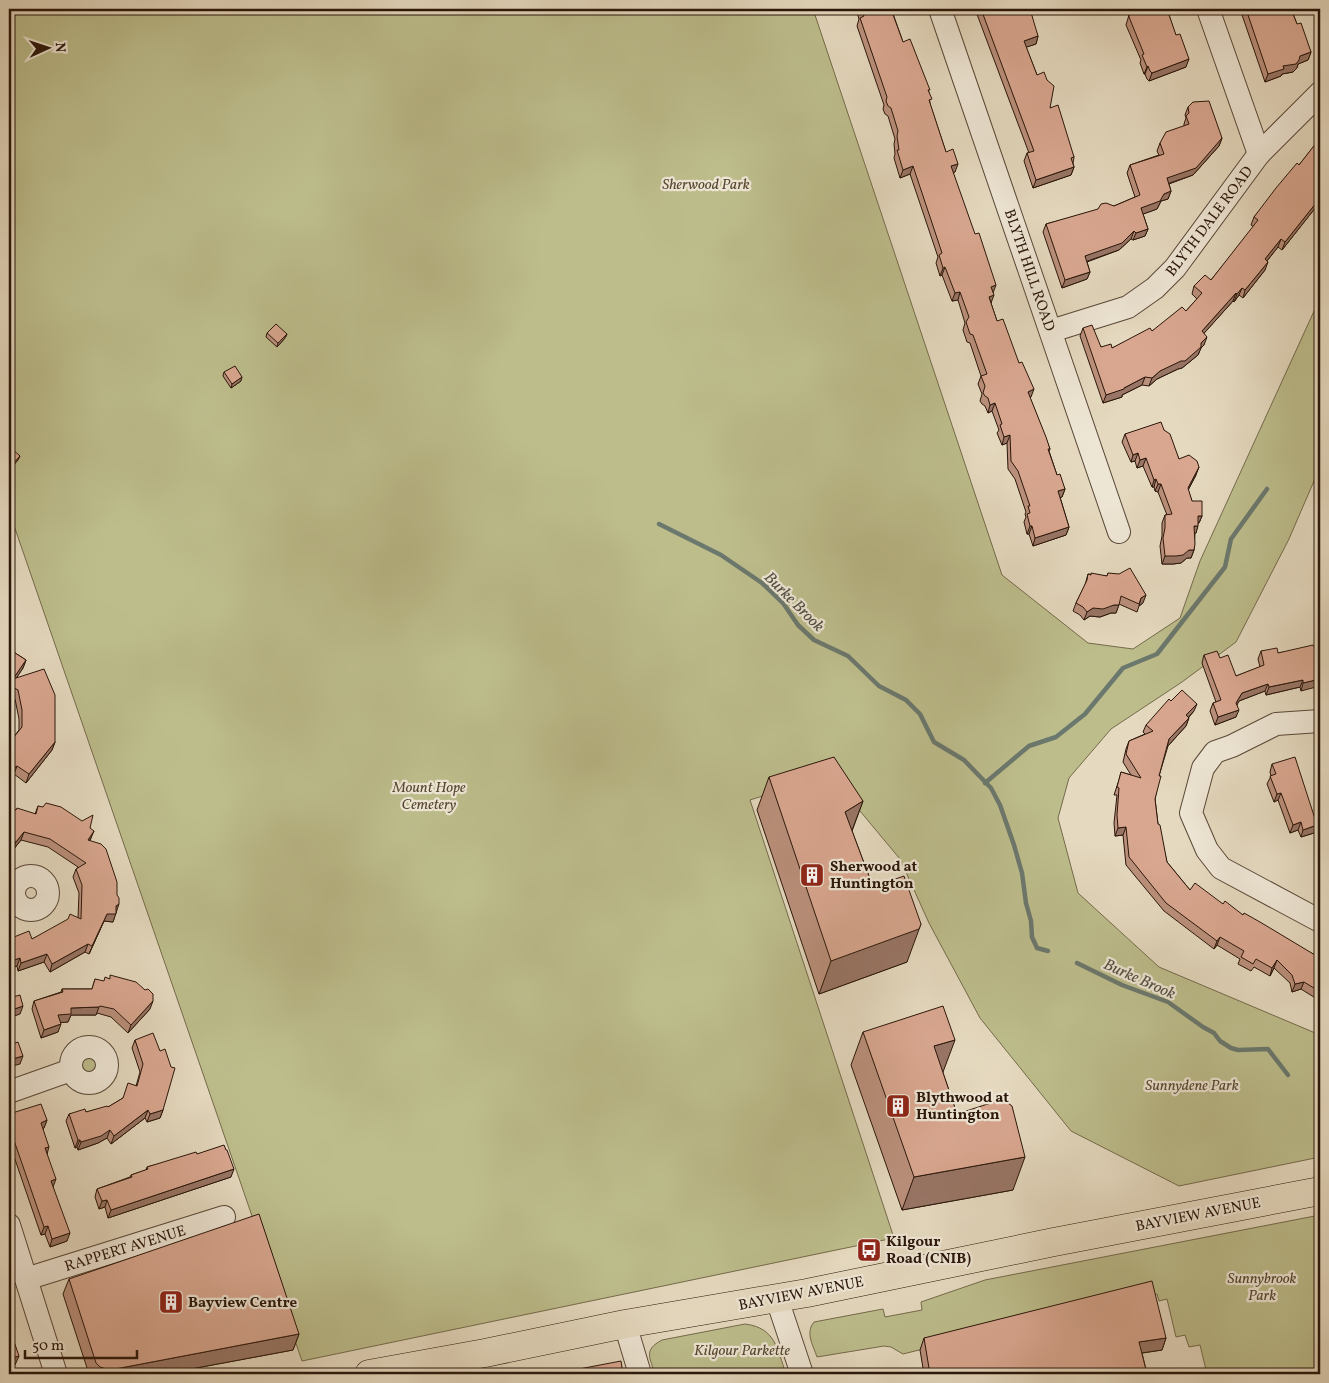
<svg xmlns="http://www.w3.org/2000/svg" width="1329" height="1383" font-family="Vollkorn,serif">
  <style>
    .green { fill: #bdbd8c; stroke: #746a4b }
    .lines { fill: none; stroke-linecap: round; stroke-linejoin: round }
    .stream { stroke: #6b786d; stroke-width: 4.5 }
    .minor-casing { stroke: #594737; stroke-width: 24 }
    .major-casing { stroke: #2a160a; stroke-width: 29 }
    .minor { stroke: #eee6d5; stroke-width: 22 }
    .major { stroke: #e5d9bf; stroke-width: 28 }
    .wall { fill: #bb907c; stroke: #2a160a }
    .shaded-wall { fill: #987565; stroke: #2a160a }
    .building { fill: #d9a790; stroke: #2a160a }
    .labels { text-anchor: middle; stroke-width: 4.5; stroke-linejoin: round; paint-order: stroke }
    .park-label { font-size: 15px; font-style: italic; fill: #564831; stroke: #eee6d5 }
    .street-label { font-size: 15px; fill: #2a160a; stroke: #eee6d5 }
    .poi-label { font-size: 15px; font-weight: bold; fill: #2a160a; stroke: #eee6d5; text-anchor: start }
    .water-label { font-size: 16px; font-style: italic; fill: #504f44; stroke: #eee6d5 }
  </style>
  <rect width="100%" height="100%" fill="#e5d9bf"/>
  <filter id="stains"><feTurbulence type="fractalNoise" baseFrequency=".004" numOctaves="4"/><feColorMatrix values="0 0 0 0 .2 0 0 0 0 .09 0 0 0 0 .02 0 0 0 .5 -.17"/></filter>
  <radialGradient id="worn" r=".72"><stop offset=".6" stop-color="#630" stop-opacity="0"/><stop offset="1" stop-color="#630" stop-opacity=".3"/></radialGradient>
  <g class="green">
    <polygon points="9,9 813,9 1002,575 1088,643 1133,649 1180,618 1200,561 1320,298 1320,467 1289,539 1236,642 1182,682 1111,729 1069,778 1058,818 1078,893 1159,967 1320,1035 1320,1157 1179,1186 1071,1131 980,1018 929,923 900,859 825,769 794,786 750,800 894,1238 302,1361 9,511"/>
    <circle cx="90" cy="1066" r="9"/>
    <path d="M1320,1215V1374H1207L1200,1345L1189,1347L1185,1335L1176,1337L1167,1299L1159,1301L1157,1294L1153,1295L1148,1293L903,1354L891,1347L884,1346L817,1357C813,1345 805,1333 814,1322L883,1309L885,1317L922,1310L921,1302L985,1280Z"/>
    <path d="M745,1324C776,1328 777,1349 786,1374H655C650,1358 643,1350 662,1340Z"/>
  </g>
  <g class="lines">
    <g class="stream">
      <polyline points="659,524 721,555 762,583 783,603 798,625 814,640 848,656 879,686 906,700 920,714 934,742 964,760 991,788 1000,805 1014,845 1022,873 1026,903 1031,921 1032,937 1037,948 1048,951"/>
      <polyline points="985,783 1029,746 1056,737 1085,714 1123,668 1157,654 1225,567 1231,539 1267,489"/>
      <polyline points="1077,963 1122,985 1168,1002 1203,1027 1214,1033 1220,1041 1231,1048 1238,1050 1268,1049 1288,1075"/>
    </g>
    <defs>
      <g id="minor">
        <polyline points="940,9 1119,532"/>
        <polyline points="1208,9 1259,154"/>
        <polyline points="1051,331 1128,307 1155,288 1175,268 1259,154 1320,93"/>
        <polyline points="1320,721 1276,724 1232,746 1215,752 1203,768 1191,813 1207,850 1221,868 1320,921"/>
        <circle cx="31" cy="893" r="17"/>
        <circle cx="89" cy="1065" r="18"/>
        <polyline points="9,1092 71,1070"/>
        <polyline points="9,1225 56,1374"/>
        <polyline points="26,1279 224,1217"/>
        <polyline points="777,1299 802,1374"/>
        <polyline points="625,1324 640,1374"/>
      </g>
      <polyline id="major" points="369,1374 485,1353 625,1324 807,1293 1054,1242 1320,1191"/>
    </defs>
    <use href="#minor" class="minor-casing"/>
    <use href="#major" class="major-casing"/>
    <use href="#minor" class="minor"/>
    <use href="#major" class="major"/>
  </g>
  <g class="wall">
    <polygon points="856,9 895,9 895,10 892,11 903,42 929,92 930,104 946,152 955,172 953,173 993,293 991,303 997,321 1019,363 1031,397 1030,398 1050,449 1049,451 1057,475 1065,489 1062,497 1060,497 1069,527 1066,535 1033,546 1029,534 1027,534 1024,522 1026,517 1025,514 1026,512 1015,479 1008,469 1007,443 1002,445 997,433 999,430 992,411 988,413 985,406 982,404 980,401 982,394 978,384 981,376 970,343 967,342 963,330 965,323 958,300 952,301 942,275 940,276 936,263 938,257 910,174 900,178 894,158 895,154 894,144 895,139 888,116 885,114 883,109 884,105 857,26 859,19"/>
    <polygon points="975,9 1014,9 1015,11 1038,36 1036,44 1026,47 1050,108 1074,157 1073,163 1074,167 1071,175 1033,188 1024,161 1027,153 1029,153"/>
    <polygon points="1127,9 1167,9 1186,67 1149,81 1147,79 1145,74 1144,74 1140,63 1141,60 1126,25 1129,15"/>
    <polygon points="1240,9 1291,9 1297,24 1311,52 1308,60 1298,64 1297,68 1293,72 1282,74 1281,76 1265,82"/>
    <polygon points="1188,107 1222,138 1219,146 1193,175 1169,184 1171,191 1168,199 1161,201 1157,209 1143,214 1148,229 1145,236 1133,240 1131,239 1119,250 1087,262 1090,272 1087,279 1062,288 1043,232 1046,224 1114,206 1135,197 1127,173 1130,165 1159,155 1157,151 1160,143 1184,126 1184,124 1186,118 1185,115"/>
    <polygon points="1320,136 1320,202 1282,250 1278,247 1267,261 1265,270 1243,298 1239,295 1234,302 1233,301 1204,333 1204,345 1201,348 1198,355 1182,368 1178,369 1157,379 1149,386 1142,385 1122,395 1122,397 1103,403 1080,336 1083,328 1101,347 1112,348 1152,331 1186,311 1197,299 1192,294 1194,286 1211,280 1254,227 1251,225 1254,217 1299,165 1319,140"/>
    <polygon points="267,333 287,334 285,338 277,347 266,337"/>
    <polygon points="224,372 241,381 231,388 223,376"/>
    <polygon points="1164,430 1179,459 1196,475 1188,490 1192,501 1202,516 1199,523 1198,523 1196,533 1195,533 1194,550 1191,558 1187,558 1181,563 1173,564 1162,564 1160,546 1162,536 1162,523 1165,515 1167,515 1158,492 1155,491 1154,487 1152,487 1143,466 1137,468 1135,461 1131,462 1122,442 1125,434"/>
    <polygon points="1108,573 1143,603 1139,606 1137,612 1119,604 1116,613 1111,613 1100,617 1090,616 1084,620 1080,615 1073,611 1076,603 1085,585 1088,574 1107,576"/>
    <polygon points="1320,646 1301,691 1300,687 1266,695 1265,691 1239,701 1237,704 1236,717 1215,725 1210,711 1213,703 1216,702 1202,663 1204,655 1220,658 1236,676 1260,667 1258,659 1261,651 1278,653"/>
    <polygon points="9,649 26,660 23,668 16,678 55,742 52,750 26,783 14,774 9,777 9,743 19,730 19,719 15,699 9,695"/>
    <polygon points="1171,701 1194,711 1189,717 1186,726 1168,746 1159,776 1155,799 1158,824 1167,862 1190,890 1223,904 1320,958 1320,992 1317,999 1301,989 1292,992 1290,983 1274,968 1270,976 1254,967 1251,971 1238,964 1240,959 1217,945 1214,949 1164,911 1126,865 1123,835 1115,836 1114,823 1117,795 1114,795 1119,780 1121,772 1131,775 1123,762 1126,749 1129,741 1145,734 1143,732 1146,725"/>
    <polygon points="1272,764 1317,825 1314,833 1301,837 1298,830 1290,833 1278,800 1274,802 1267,784 1271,776 1270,772"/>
    <polygon points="769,777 863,801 852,831 873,887 907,962 819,994 757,810"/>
    <polygon points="38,806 90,828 91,838 90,841 116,912 113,922 104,921 89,954 85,952 50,972 44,962 18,971 17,966 9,969 9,939 32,939 78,918 79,893 73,877 76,869 78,867 48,847 21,840 13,850 9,846 9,816 11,809 35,814"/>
    <polygon points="95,979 150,1009 128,1033 111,1017 97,1013 96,1015 71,1015 68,1022 60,1022 58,1032 41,1038 32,1009 34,1001 61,992 62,989 92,989"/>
    <polygon points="863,1032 943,1072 943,1073 957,1114 1013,1190 902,1210 851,1065"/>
    <polygon points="135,1040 163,1110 160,1118 147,1122 145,1118 111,1144 107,1138 98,1143 78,1150 77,1147 75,1148 66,1121 69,1114 86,1112 108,1107 123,1098 136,1086 140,1072 132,1048"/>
    <polygon points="9,1114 47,1120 44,1128 43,1129 47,1153 53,1187 67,1241 50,1247 45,1234 41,1235 9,1142"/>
    <polygon points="197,1154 231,1177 108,1218 105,1207 99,1209 95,1197 97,1189 130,1177 131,1175 146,1170 147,1167"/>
    <polygon points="69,1279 299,1334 293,1350 164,1374 89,1374 63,1294"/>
    <polygon points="924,1338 1166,1338 1162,1350 1142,1353 1147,1374 924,1374 920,1350"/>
  </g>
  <g class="shaded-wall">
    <polygon points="1038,36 1036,44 1021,49 1024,41"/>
    <polygon points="1311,52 1308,60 1298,64 1297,68 1293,72 1282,74 1281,76 1265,82 1268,74 1283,66 1300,56"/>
    <polygon points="1189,59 1186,67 1149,81 1152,73"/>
    <polygon points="1148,66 1145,74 1144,74 1147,67"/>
    <polygon points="1222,138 1219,146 1193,175 1164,185 1167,178"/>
    <polygon points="958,164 955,172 948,174 951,166"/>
    <polygon points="913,166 910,174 900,178 903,170"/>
    <polygon points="1074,167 1071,175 1033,188 1036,180"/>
    <polygon points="1171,191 1168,199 1161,201 1157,209 1138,216 1141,208 1164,194"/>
    <polygon points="1320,198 1320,202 1282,250 1285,242"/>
    <polygon points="1148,229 1145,236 1133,240 1136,233"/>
    <polygon points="1134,231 1131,239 1119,250 1082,263 1085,256"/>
    <polygon points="1281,239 1278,247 1262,267 1265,259"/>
    <polygon points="1268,262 1265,270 1243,298 1245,290"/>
    <polygon points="945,267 942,275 940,276 943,268"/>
    <polygon points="1090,272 1087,279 1062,288 1065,280"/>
    <polygon points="996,285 993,293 991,287"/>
    <polygon points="1242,288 1239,295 1234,302 1237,294"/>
    <polygon points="960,292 958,300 952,301 955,293"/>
    <polygon points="1236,293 1233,301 1199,339 1202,331"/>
    <polygon points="994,295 991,303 989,297"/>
    <polygon points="287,334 285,338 277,347 278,343"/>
    <polygon points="1207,337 1204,345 1201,348 1198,355 1182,368 1178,369 1157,379 1149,386 1152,378 1160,371"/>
    <polygon points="242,377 241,381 231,388 232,384"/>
    <polygon points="1145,377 1142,385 1122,395 1122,397 1103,403 1106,395 1124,388"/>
    <polygon points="1034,389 1031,397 1025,400 1028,392"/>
    <polygon points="995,403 992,411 988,413 990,405"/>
    <polygon points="1010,435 1007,443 1002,445 1004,437"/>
    <polygon points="1138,453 1135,461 1131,462 1133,455"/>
    <polygon points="20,456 18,460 9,471 10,467"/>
    <polygon points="1146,458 1143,466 1137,468 1140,460"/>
    <polygon points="1199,467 1196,475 1185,496 1188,488"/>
    <polygon points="1156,479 1154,487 1152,487 1154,480"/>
    <polygon points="1158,484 1161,484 1158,492 1155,491"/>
    <polygon points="1065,489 1062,497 1055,499 1058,491"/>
    <polygon points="1198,516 1202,516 1199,523 1195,524"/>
    <polygon points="1030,526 1032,526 1029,534 1027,534"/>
    <polygon points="1194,526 1198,526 1196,533 1192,534"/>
    <polygon points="1069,527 1066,535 1033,546 1035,538"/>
    <polygon points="1189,550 1194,550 1191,558 1187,558 1181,563 1173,564 1162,564 1165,556"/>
    <polygon points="1146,595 1143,603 1139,606 1141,598"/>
    <polygon points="1114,605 1119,605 1116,613 1111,613 1100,617 1090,616 1084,620 1087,612 1093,608"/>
    <polygon points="26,660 23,668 10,688 13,679"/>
    <polygon points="1320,679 1320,686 1301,691 1303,683"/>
    <polygon points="1303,680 1300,687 1266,695 1269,687"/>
    <polygon points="1268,684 1265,691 1239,701 1234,711 1236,703 1242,693"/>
    <polygon points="1197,704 1194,711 1183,723 1186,715"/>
    <polygon points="1239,710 1236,717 1215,725 1218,717"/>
    <polygon points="1189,718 1186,726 1167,747 1169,739"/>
    <polygon points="55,742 52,750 26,783 29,774"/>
    <polygon points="17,766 14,774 9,777 9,771"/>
    <polygon points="1281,793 1278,800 1274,802 1277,794"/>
    <polygon points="863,801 851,833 845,812"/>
    <polygon points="1301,822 1298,830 1290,833 1293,825"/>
    <polygon points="1317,825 1314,833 1301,837 1303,830"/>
    <polygon points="1126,827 1123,835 1115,836 1118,828"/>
    <polygon points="94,831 91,838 85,848 88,840"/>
    <polygon points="24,832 21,840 13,850 16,842"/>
    <polygon points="119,904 113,922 104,921 89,954 107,914"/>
    <polygon points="921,924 907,962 819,994 831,961"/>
    <polygon points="1220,937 1217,945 1214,949 1217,941"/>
    <polygon points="88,944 85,952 50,972 52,964"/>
    <polygon points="47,954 44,962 18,971 21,963"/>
    <polygon points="20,958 17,966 9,969 9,962"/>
    <polygon points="1277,960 1274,968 1270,976 1272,968"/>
    <polygon points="1304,982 1301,989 1292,992 1295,984"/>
    <polygon points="153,1001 150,1009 128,1033 131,1025"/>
    <polygon points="23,1006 20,1014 9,1018 9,1011"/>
    <polygon points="99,1007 96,1015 71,1015 68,1022 55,1023 58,1015 71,1008"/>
    <polygon points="61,1024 58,1032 41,1038 44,1030"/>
    <polygon points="955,1040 943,1072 922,1079 934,1046"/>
    <polygon points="23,1056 20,1064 9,1067 9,1060"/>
    <polygon points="148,1110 145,1118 111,1144 114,1136"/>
    <polygon points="163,1110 160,1118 147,1122 150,1114"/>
    <polygon points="47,1120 44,1128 38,1130 41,1123"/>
    <polygon points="110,1130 107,1138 98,1143 78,1150 81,1142"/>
    <polygon points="78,1140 80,1140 77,1147 75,1148"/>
    <polygon points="49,1147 47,1154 45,1148"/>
    <polygon points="1025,1157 1013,1190 902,1210 914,1177"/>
    <polygon points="234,1169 231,1177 108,1218 111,1210"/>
    <polygon points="56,1179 53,1187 51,1181"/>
    <polygon points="107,1200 105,1207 99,1209 102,1201"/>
    <polygon points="48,1226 45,1234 41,1235 44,1227"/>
    <polygon points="70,1233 67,1241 50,1247 52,1239"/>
    <polygon points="299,1334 293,1350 164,1374 109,1374 110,1370"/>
    <polygon points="1166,1338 1162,1350 1135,1354 1139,1342"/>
    <polygon points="19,1356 15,1365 9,1367 9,1359"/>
  </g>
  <g class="building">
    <polygon points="861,9 891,9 903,42 910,39 930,90 928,90 932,99 929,100 946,152 953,149 958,164 951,166 975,234 979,233 996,285 991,287 994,295 989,297 997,321 1003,319 1019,363 1022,362 1034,389 1028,392 1046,437 1050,449 1048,449 1057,475 1060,474 1065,489 1058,491 1069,527 1035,538 1032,526 1030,526 1027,514 1030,513 1028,506 1030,506 1018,471 1011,461 1010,435 1004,437 1000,425 1002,424 995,403 990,405 988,398 985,396 983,393 985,386 981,376 987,374 973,335 970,334 966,322 969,317 960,292 955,293 945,267 943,268 939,255 942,253 913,166 903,170 897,150 899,150 897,136 898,131 891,108 888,106 886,101 887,97 860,18 864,16"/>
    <polygon points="981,9 1014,9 1015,11 1020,9 1030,9 1038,36 1024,41 1037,75 1044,72 1047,80 1054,86 1050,108 1058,105 1074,157 1071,158 1074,167 1036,180 1027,153 1034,151"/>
    <polygon points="1132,9 1167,9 1176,35 1180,34 1189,59 1152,73 1150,71 1148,66 1147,67 1142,55 1144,54 1129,17 1129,14 1134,13"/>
    <polygon points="1246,9 1291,9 1297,24 1301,23 1311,52 1300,56 1299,60 1296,64 1283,66 1284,69 1268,74"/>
    <polygon points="1209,101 1222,138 1196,168 1167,178 1171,191 1164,194 1160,201 1141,208 1148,229 1136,233 1134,231 1122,243 1085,256 1090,272 1065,280 1046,224 1098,209 1101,204 1106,203 1114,206 1140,195 1130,165 1164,154 1160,143 1166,132 1189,124 1186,116 1189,113 1188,107 1193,102"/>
    <polygon points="1320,138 1320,198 1285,242 1281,239 1265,259 1268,262 1245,290 1242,288 1237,294 1236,293 1202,331 1207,337 1201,343 1201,347 1185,361 1181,361 1160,371 1152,378 1145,377 1124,388 1124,389 1106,395 1083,328 1092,325 1101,347 1111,344 1112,348 1150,328 1152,331 1182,307 1186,311 1202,293 1194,286 1205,275 1211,280 1258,220 1254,217 1276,188 1297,163 1299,165"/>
    <polygon points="276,324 287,334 278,343 267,333"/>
    <polygon points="235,366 242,377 232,384 224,372"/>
    <polygon points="1161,422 1164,430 1170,434 1179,459 1189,455 1197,461 1199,467 1188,488 1192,501 1202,501 1202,516 1198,516 1198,526 1194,526 1195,544 1194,550 1189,550 1183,555 1176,556 1165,556 1163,538 1165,528 1165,515 1172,514 1161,484 1158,484 1156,479 1154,480 1146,458 1140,460 1138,453 1133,455 1125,434"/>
    <polygon points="12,449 20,456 10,467 9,466 9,452"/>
    <polygon points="1130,568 1146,595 1141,598 1139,604 1121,596 1119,605 1114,605 1103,609 1093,608 1087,612 1083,607 1076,603 1087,580 1088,574 1091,575 1091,573 1107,576 1108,573 1119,574"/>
    <polygon points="1313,645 1314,647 1320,646 1320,679 1303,683 1303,680 1269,687 1268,684 1242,693 1236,703 1239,710 1218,717 1213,703 1221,700 1204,655 1217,651 1220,658 1228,655 1236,676 1264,665 1261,651 1277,648 1278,653"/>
    <polygon points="9,649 26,660 13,679 44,669 55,695 55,742 29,774 17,766 9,771 9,743 22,727 22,710 18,690 9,685"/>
    <polygon points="1182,690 1197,704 1186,715 1189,718 1169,739 1159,776 1161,776 1155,799 1158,824 1160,825 1167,862 1190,890 1195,883 1223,904 1225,901 1243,915 1244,913 1260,922 1320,958 1320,989 1319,991 1304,982 1295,984 1292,975 1277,960 1272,968 1256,959 1253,964 1241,957 1244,951 1220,937 1217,941 1166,903 1129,857 1126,827 1118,828 1117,815 1119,788 1117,787 1121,772 1141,778 1126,754 1129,741 1153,731 1146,725 1169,699 1171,701"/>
    <polygon points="834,757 863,801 845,812 873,887 904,876 921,924 919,929 831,961 769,777"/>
    <polygon points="1295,757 1317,825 1303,830 1301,822 1293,825 1281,793 1277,794 1270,776 1276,774 1272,764"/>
    <polygon points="46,803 61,807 82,821 93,815 90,828 94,831 88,840 101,844 106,849 117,882 117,895 119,898 119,904 116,906 116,914 107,914 92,946 88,944 52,964 47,954 21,963 20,958 9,962 9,939 29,931 32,939 68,919 70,914 81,919 82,885 76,869 86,863 50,839 24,832 16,842 9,836 9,816 10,814 11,809 16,810 17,808 36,814 38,806 43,807"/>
    <polygon points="110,975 136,982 145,990 148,989 153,994 153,1001 131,1025 114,1009 100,1006 99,1007 71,1008 71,1014 58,1015 61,1024 44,1030 34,1001 63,992 62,989 92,989 95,979 104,981 105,977 110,979"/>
    <polygon points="20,995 23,1006 9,1011 9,998"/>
    <polygon points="943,1006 955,1040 934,1046 957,1114 1003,1099 1012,1106 1025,1157 914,1177 863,1032"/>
    <polygon points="9,1025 15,1043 18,1042 23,1056 9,1060"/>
    <polygon points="153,1033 160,1051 165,1049 171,1067 175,1068 163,1110 150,1114 148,1110 114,1136 110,1130 101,1136 81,1142 80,1140 78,1140 69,1114 85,1109 86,1112 107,1106 108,1107 123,1098 128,1083 137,1086 143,1064 135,1040"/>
    <polygon points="41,1104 47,1120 41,1123 49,1147 45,1148 56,1179 51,1181 70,1233 52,1239 48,1226 44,1227 9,1126 9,1114"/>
    <polygon points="224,1145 226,1150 227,1150 234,1169 111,1210 107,1200 102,1201 97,1189 132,1177 131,1175 148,1169 147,1167 196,1152 197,1154"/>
    <polygon points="259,1214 299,1334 110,1370 100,1367 96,1363 69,1279"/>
    <polygon points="1152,1281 1166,1338 1139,1342 1147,1374 930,1374 924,1338"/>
    <polygon points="9,1327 19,1356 9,1359"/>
    <polygon points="621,1361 623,1374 553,1374"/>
    <polygon points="540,1372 540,1374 530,1374"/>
  </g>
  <defs>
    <symbol id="building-square" viewBox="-11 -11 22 22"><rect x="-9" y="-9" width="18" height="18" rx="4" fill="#8f2418" stroke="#eee6d5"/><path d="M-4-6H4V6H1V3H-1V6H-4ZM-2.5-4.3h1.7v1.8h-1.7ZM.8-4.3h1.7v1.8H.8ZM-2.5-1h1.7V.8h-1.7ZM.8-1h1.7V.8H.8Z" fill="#fff"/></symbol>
    <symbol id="bus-square" viewBox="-11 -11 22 22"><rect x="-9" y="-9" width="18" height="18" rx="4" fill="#8f2418" stroke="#eee6d5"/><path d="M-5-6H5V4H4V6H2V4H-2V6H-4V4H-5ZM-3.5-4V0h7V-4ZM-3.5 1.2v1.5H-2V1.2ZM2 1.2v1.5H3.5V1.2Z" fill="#fff"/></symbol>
  </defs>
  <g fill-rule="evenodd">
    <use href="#building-square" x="798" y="861" width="28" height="28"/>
    <use href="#building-square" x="884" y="1092" width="28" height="28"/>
    <use href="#bus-square" x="855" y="1236" width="28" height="28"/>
    <use href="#building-square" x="157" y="1288" width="28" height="28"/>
  </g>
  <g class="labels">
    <g class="park-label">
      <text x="706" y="189">Sherwood Park</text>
      <text x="429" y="792">Mount Hope<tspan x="429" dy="17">Cemetery</tspan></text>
      <text x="1192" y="1090">Sunnydene Park</text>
      <text x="1262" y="1283">Sunnybrook<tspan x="1262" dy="17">Park</tspan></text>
      <text x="742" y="1355">Kilgour Parkette</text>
    </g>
    <g class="street-label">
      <text transform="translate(1209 221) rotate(-53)" y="5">BLYTH DALE ROAD</text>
      <text transform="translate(1030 270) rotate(71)" y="5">BLYTH HILL ROAD</text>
      <text transform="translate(1198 1214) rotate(-11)" y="5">BAYVIEW AVENUE</text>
      <text transform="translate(125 1248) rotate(-17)" y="5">RAPPERT AVENUE</text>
      <text transform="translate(801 1293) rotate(-11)" y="5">BAYVIEW AVENUE</text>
    </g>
    <g class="poi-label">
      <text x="830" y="871">Sherwood at<tspan x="830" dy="17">Huntington</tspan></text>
      <text x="916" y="1102">Blythwood at<tspan x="916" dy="17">Huntington</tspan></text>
      <text x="886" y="1246">Kilgour<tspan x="886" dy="17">Road (CNIB)</tspan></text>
      <text x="188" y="1307">Bayview Centre</text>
    </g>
    <g class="water-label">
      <text transform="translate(795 601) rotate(45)" y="6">Burke Brook</text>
      <text transform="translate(1140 978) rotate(24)" y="6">Burke Brook</text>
    </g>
  </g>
  <rect width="1329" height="1383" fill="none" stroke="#e5d9bf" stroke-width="30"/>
  <rect x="10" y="10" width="1309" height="1363" fill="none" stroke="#2a160a" stroke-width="2.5"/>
  <rect x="15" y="15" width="1299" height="1353" fill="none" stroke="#2a160a"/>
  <g transform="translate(48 48) rotate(87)" stroke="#eee6d5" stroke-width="4" paint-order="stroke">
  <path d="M0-4L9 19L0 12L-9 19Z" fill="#2a160a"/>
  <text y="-8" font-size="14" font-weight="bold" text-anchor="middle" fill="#2a160a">N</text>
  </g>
  <path d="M25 1350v8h112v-8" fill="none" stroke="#2a160a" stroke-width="2.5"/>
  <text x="32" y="1350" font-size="15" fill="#2a160a" stroke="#eee6d5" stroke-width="4" paint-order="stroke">50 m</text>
  <rect width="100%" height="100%" filter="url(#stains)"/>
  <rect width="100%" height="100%" fill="url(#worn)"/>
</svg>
